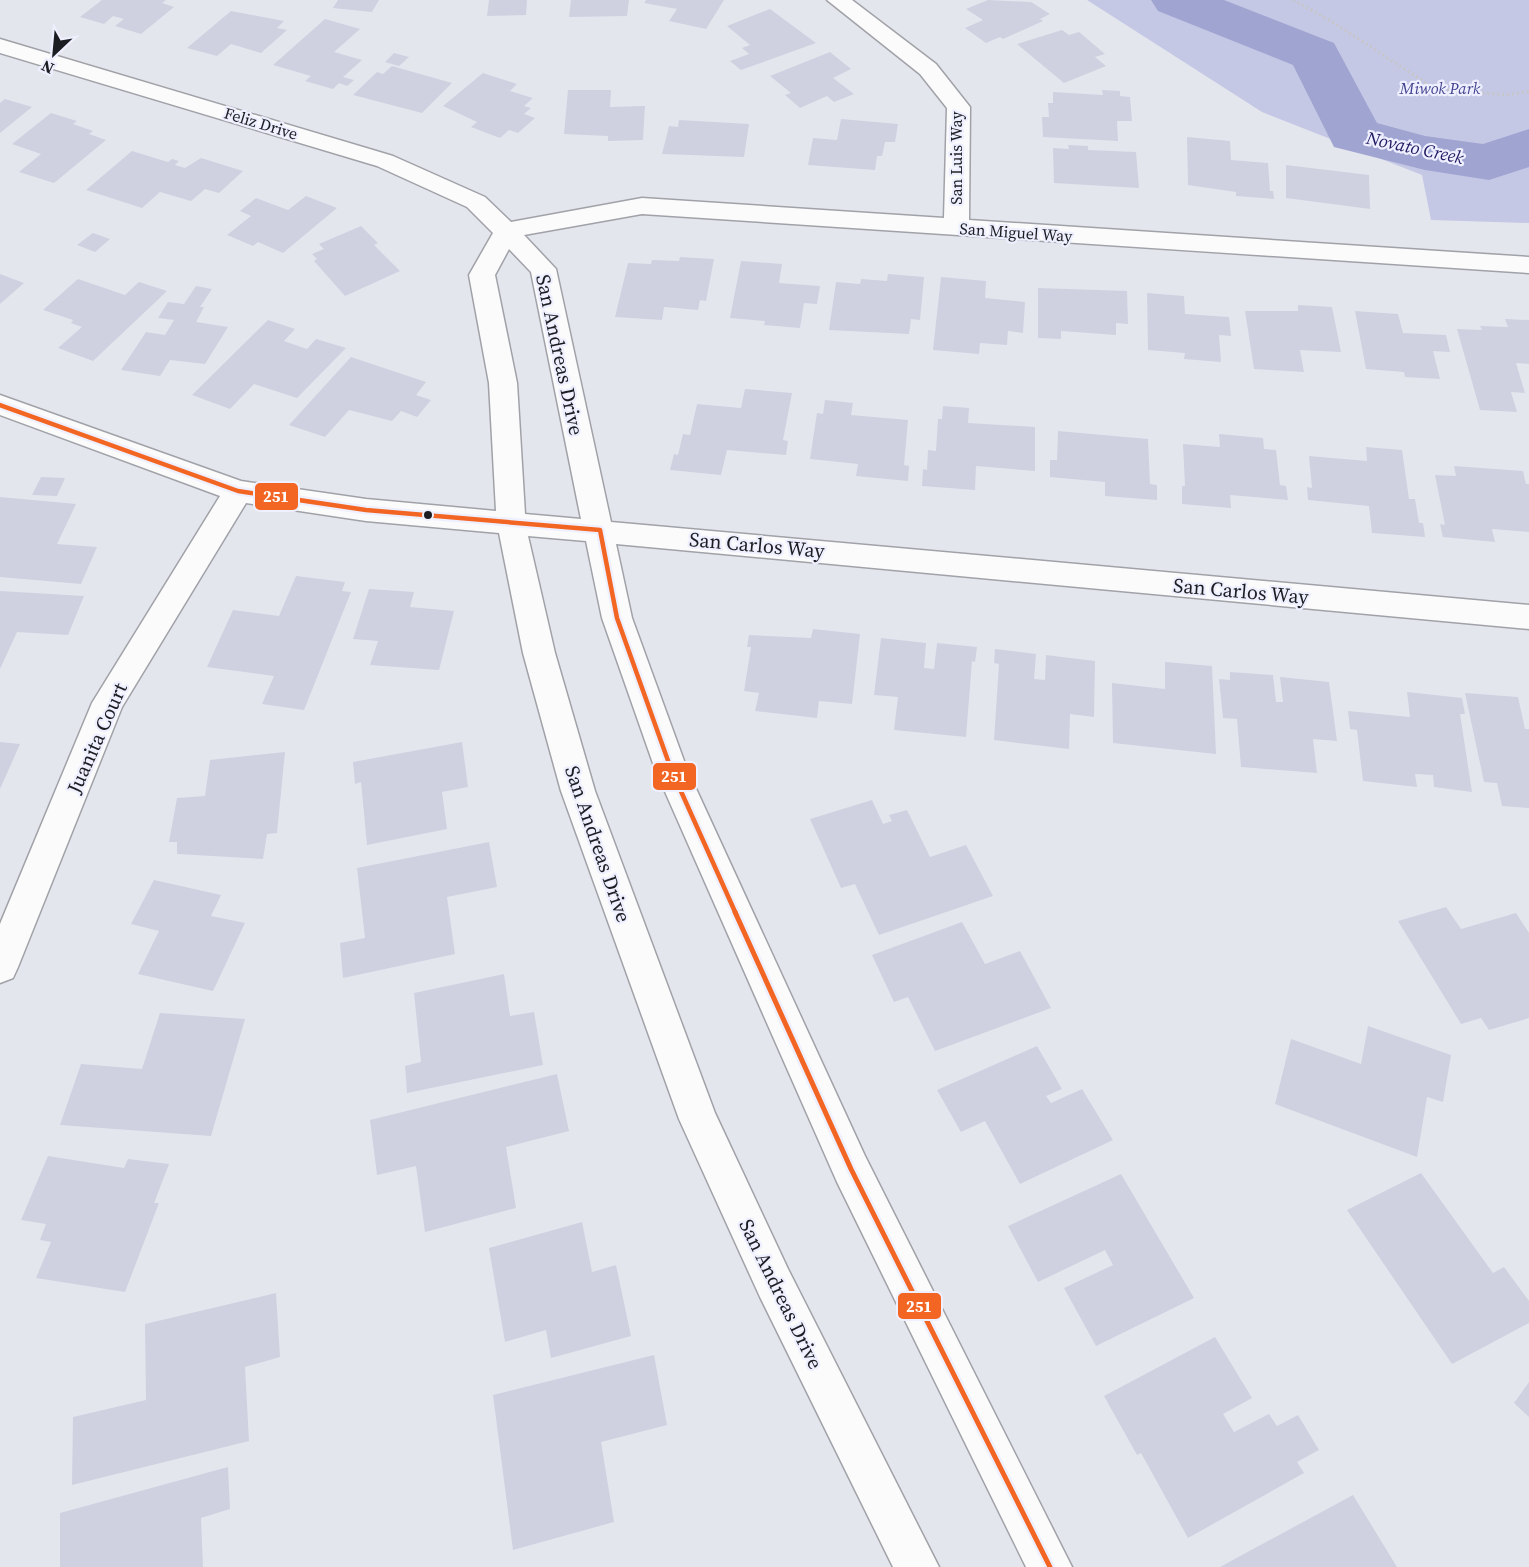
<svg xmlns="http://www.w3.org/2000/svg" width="1529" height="1567" font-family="'Source Serif 4',serif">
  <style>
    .green { fill: #c5c8e5 }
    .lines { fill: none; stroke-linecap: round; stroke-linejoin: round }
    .river { fill: #a0a4d1; fill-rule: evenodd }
    .building { fill: #cfd1e0 }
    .minor-casing { stroke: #a1a2a8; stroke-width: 3 }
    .path { stroke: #c6c6c9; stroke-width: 3; stroke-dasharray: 2 3; stroke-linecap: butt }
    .minor { fill: #fbfbfc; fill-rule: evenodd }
    .bus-1-far1-casing { stroke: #eef0ff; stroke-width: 9 }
    .bus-1-casing { stroke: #eef0ff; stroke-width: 10 }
    .bus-1-far1 { stroke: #f26522; stroke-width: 4.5 }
    .bus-1 { stroke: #f26522; stroke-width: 5 }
    .bus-dot { fill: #1c1d22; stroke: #eef0ff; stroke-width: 2 }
    .labels { text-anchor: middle; stroke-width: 4.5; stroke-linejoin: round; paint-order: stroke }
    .far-park-label { font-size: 16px; font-style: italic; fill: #464591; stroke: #eef0ff }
    .far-street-label { font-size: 16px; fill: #1c1d22; stroke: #eef0ff }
    .far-water-label { font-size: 18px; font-style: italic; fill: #221962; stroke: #eef0ff }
    .street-label { font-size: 20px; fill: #1c1d22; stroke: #eef0ff }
    .line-badge { stroke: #eef0ff; stroke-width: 2 }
    .badge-label { font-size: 16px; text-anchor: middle; font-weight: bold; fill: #fff }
  </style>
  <rect width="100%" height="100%" fill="#e4e6ee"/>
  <polygon class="green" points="1087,0 1529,0 1529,223 1431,220 1422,175 1262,112"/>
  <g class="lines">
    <polygon class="river" points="1151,0 1224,0 1334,43 1377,123 1425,136 1483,144 1529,129 1529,167 1489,180 1425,170 1334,147 1293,65 1158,11"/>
  </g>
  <g class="building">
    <polygon points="102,0 166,0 162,3 174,7 141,34 115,26 124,19 113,16 104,24 80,17"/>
    <polygon points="338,0 379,0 372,12 333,8"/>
    <polygon points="489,0 527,0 526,15 487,16"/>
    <polygon points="571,0 629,0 627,16 569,17"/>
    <polygon points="646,0 724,0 706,29 669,21 677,9 644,3"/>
    <polygon points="988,0 1031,2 1050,14 1040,19 1043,21 1003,39 1000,37 986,43 965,28 983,20 966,9"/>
    <polygon points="770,9 816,43 741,70 730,61 749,54 742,48 750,45 727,26"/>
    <polygon points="231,11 284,21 277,28 287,30 261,53 231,44 217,56 187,48"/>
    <polygon points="325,19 360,29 334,52 362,60 343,77 354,80 347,86 339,83 333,89 305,81 311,76 273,65"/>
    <polygon points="1062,30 1069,35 1079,32 1105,54 1095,57 1106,66 1064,83 1017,44"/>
    <polygon points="830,52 851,69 833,78 854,94 834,102 827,96 800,108 785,95 791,93 770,76"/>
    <polygon points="394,53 409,57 399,66 385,62"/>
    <polygon points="392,66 452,83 422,113 353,95 377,72 383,74"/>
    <polygon points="483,73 517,84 510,91 533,98 524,106 531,108 524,114 535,118 518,133 509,130 500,138 471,127 477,122 443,106"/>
    <polygon points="568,90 611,90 610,107 645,106 643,140 608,141 608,136 564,134"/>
    <polygon points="1102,90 1120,91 1120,96 1130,97 1132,121 1117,121 1118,141 1043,137 1042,117 1049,117 1048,103 1053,103 1053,92 1103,95"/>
    <polygon points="5,99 32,107 0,133 0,103"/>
    <polygon points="51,113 77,121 73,124 93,131 89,134 106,140 54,183 19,172 41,154 12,144"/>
    <polygon points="841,119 898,124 895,142 885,142 882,156 877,156 875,170 808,165 813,138 837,140"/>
    <polygon points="679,120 749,124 744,157 662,154 669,126 678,127"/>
    <polygon points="1187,137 1230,141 1231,160 1268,163 1270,191 1273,191 1274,199 1236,196 1236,192 1188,185"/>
    <polygon points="1068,145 1088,146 1088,150 1136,152 1139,188 1054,183 1053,148 1069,149"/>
    <polygon points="132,151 168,162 172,159 179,161 175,165 185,168 201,158 243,171 219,193 205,189 191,201 160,192 142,208 86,190"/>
    <polygon points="1286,165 1369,175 1370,209 1286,198"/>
    <polygon points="306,196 337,208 283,253 258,242 253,246 227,235 251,216 240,211 256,198 288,210"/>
    <polygon points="361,226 378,243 374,245 400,271 345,296 314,261 317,259 312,254 324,249 319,244"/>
    <polygon points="93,233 110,239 95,252 77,245"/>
    <polygon points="680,257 714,259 706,301 700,300 698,310 664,307 662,320 615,317 628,263 651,264 652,260 679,261"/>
    <polygon points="741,261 782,264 779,283 820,286 817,304 804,303 800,328 764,325 765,321 730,318"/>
    <polygon points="0,274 24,283 0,304"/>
    <polygon points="888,274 924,277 920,320 911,319 909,334 829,330 836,282 860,284 861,279 887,281"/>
    <polygon points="941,277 986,281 985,298 1025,302 1023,333 1008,331 1007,345 980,343 979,354 933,350"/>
    <polygon points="78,279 125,295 139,282 167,291 93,361 58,348 82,327 71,323 73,320 43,310"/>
    <polygon points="196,286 212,289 200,307 204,307 196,322 228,327 205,364 170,360 160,376 121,370 146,332 165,335 174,320 158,318 168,302 184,304"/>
    <polygon points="1038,288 1127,291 1128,324 1116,323 1116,335 1061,331 1061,339 1038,338"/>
    <polygon points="1147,293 1184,296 1185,314 1229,317 1231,336 1219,335 1221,362 1184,359 1185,353 1148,350"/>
    <polygon points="1298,305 1332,307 1341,352 1300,350 1304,372 1254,369 1245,311 1298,311"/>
    <polygon points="1355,311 1398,314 1403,333 1446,335 1450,352 1433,351 1440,379 1405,377 1404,372 1366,369"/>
    <polygon points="1505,319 1529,320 1529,364 1516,363 1525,393 1511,392 1517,412 1480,410 1457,329 1482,330 1480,326 1508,327"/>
    <polygon points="268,320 295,329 284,341 307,349 316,339 346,348 297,398 254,384 230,409 192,395"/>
    <polygon points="351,357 426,382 416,395 431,400 417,417 401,411 392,421 349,410 325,437 289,425"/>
    <polygon points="745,389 792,393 783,440 788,441 786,455 727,450 721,475 670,470 674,454 678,455 683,434 690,435 697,404 741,408"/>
    <polygon points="825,400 853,403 851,415 908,420 904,465 909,466 908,481 856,476 858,464 810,459 817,413 823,414"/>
    <polygon points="943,406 969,408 968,423 1035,427 1035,471 976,466 975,490 922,486 923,469 927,470 928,450 936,451 938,419 942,419"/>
    <polygon points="1058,431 1148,439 1150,484 1157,485 1157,500 1105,496 1105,482 1050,477 1050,460 1057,460"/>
    <polygon points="1219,434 1263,438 1264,449 1276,450 1280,485 1286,486 1288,500 1230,495 1231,508 1182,504 1182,486 1185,486 1183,444 1220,447"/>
    <polygon points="1366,447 1402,450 1409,499 1415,499 1419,523 1423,523 1425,537 1372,533 1369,506 1308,500 1307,487 1312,488 1309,456 1367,461"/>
    <polygon points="1454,466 1523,471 1526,484 1529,484 1529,532 1492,529 1495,542 1443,537 1440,524 1445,525 1435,475 1456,476"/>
    <polygon points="41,477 65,478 57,496 32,495"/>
    <polygon points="0,497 76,504 57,544 97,547 81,584 0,577"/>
    <polygon points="296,576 345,582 342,591 351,592 304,710 262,704 274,676 207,667 233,610 279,616"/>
    <polygon points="369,589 414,592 410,607 454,611 439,670 370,665 378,641 353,639"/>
    <polygon points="0,591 84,596 68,635 17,632 0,669"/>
    <polygon points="813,629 860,634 852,704 819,701 817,718 755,711 759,693 744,691 751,647 747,647 749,635 811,638"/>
    <polygon points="881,638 926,643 924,668 934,669 937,643 977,647 975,662 972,661 966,737 894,730 898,697 874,695"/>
    <polygon points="995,649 1036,654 1034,679 1045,680 1046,655 1095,661 1094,717 1070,714 1069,749 994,740 999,664 994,663"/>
    <polygon points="1165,662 1212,666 1216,754 1113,743 1112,683 1165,689"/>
    <polygon points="1230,672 1273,675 1276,702 1283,702 1280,677 1329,682 1337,741 1313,739 1317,773 1241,767 1237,719 1223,718 1219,679 1230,680"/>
    <polygon points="1407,692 1462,698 1465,714 1460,714 1472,792 1434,787 1433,775 1415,774 1417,787 1363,781 1357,730 1350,729 1348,711 1410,717"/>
    <polygon points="1465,693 1518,697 1525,729 1529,729 1529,808 1502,806 1497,783 1484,782"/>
    <polygon points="0,742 20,744 0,789"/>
    <polygon points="462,742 468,787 442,792 447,829 367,845 361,782 355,784 353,762"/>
    <polygon points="285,752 277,833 267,834 263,859 177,854 177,842 169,842 177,798 205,796 210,760"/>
    <polygon points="872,800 883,824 892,821 889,815 907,810 930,857 966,845 993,896 879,935 855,884 841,888 810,819"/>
    <polygon points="489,842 497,887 447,897 455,954 343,978 340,943 365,938 357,868"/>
    <polygon points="154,880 221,895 211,916 245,923 213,991 138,974 159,931 131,924"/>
    <polygon points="1446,907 1461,929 1516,913 1529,933 1529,1018 1489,1030 1481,1018 1461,1024 1398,921"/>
    <polygon points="962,922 985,964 1020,951 1051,1008 935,1051 908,997 894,1002 872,955"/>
    <polygon points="504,974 510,1016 534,1012 543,1065 407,1093 405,1066 421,1062 414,993"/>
    <polygon points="160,1013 245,1019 211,1136 60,1125 81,1064 142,1069"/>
    <polygon points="1368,1026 1451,1055 1443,1102 1427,1097 1417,1157 1275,1104 1291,1039 1361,1064"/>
    <polygon points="1037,1046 1062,1089 1046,1096 1051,1103 1082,1089 1113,1140 1020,1184 985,1121 961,1132 937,1090"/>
    <polygon points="557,1074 569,1131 506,1147 516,1208 425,1232 416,1166 377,1175 370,1120"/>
    <polygon points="48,1156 124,1168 128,1159 169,1164 154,1203 159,1203 125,1292 36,1278 51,1242 40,1240 46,1224 21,1220"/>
    <polygon points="1421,1173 1493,1273 1504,1267 1529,1301 1529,1323 1452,1364 1347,1210"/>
    <polygon points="1121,1174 1194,1298 1096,1346 1064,1288 1113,1265 1105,1250 1038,1282 1008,1226"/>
    <polygon points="582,1222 592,1272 616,1265 631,1336 551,1358 546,1330 505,1342 489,1248"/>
    <polygon points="276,1293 280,1357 245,1367 249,1441 72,1485 73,1417 146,1400 145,1324"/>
    <polygon points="1215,1337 1252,1398 1223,1414 1234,1432 1269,1414 1277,1426 1298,1415 1319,1450 1297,1462 1304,1473 1188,1538 1141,1453 1137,1455 1104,1396"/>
    <polygon points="654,1355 667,1425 601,1442 614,1522 513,1550 493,1395"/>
    <polygon points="1529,1382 1529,1417 1514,1403"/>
    <polygon points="228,1467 230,1509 201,1518 203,1567 60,1567 60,1513"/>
    <polygon points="1353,1495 1397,1567 1220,1567"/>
  </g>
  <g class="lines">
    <defs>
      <path id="minor" d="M827,0H852L936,64L970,107L969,220L1529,257V273L642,214L524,235L556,269L611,522L1529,605V629L616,544L632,618L687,769L865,1156L1072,1567H1026L837,1182L655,769L602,618L586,541L528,536L555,653L595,791L715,1113L788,1269L939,1567H893L760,1297L679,1119L561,791L523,653L499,533L366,521L246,503L122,707L18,967L13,978L0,983V924L92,703L220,496L0,415V395L241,481L366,499L496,511L489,383L469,275L493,233L467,207L377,166L0,53V39L393,156L485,197L511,222L642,198L944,218L947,108L920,74ZM509,249L531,272L581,519L525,514L517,383L495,275Z"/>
    </defs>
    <use href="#minor" class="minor-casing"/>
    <polyline class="path" points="1293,0 1331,21 1435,89 1507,95 1529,91"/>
    <use href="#minor" class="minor"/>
    <defs>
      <polyline id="bus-1-far1" points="0,405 238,491 366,510 600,530 617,618 671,769 736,914"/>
      <polyline id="bus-1" points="735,912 851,1169 1050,1567"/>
    </defs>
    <use href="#bus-1-far1" class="bus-1-far1-casing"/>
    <use href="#bus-1" class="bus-1-casing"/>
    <use href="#bus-1-far1" class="bus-1-far1"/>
    <use href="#bus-1" class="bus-1"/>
  </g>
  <circle class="bus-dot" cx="428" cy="515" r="5"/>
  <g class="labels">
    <g class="far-park-label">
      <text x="1440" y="94">Miwok Park</text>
    </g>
    <g class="far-street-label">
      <text transform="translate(261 123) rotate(17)" y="6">Feliz Drive</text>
      <text transform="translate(956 158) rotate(-90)" y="6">San Luis Way</text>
      <text transform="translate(1016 232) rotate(4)" y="6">San Miguel Way</text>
    </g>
    <g class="far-water-label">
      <text transform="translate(1415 148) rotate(12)" y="6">Novato Creek</text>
    </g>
    <g class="street-label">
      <text transform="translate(560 355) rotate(78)" y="7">San Andreas Drive</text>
      <text transform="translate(757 545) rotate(5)" y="7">San Carlos Way</text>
      <text transform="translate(1241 591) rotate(5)" y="7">San Carlos Way</text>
      <text transform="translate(97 738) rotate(-66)" y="7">Juanita Court</text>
      <text transform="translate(598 844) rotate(71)" y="7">San Andreas Drive</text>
      <text transform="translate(781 1294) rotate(64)" y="7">San Andreas Drive</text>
    </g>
  </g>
  <g class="line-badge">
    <rect x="254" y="482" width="45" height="29" rx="6" fill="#f26522"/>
    <rect x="652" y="762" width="45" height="29" rx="6" fill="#f26522"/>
    <rect x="897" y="1292" width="45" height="28" rx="6" fill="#f26522"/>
  </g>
  <g class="badge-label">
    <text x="276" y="502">251</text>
    <text x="674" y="782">251</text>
    <text x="919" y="1312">251</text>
  </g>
  <g transform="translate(54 54) rotate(206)" stroke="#eef0ff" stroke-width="4.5" paint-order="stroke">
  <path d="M0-4.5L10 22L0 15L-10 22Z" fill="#1c1d22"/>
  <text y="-9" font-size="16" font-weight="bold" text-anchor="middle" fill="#1c1d22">N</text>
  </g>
</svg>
